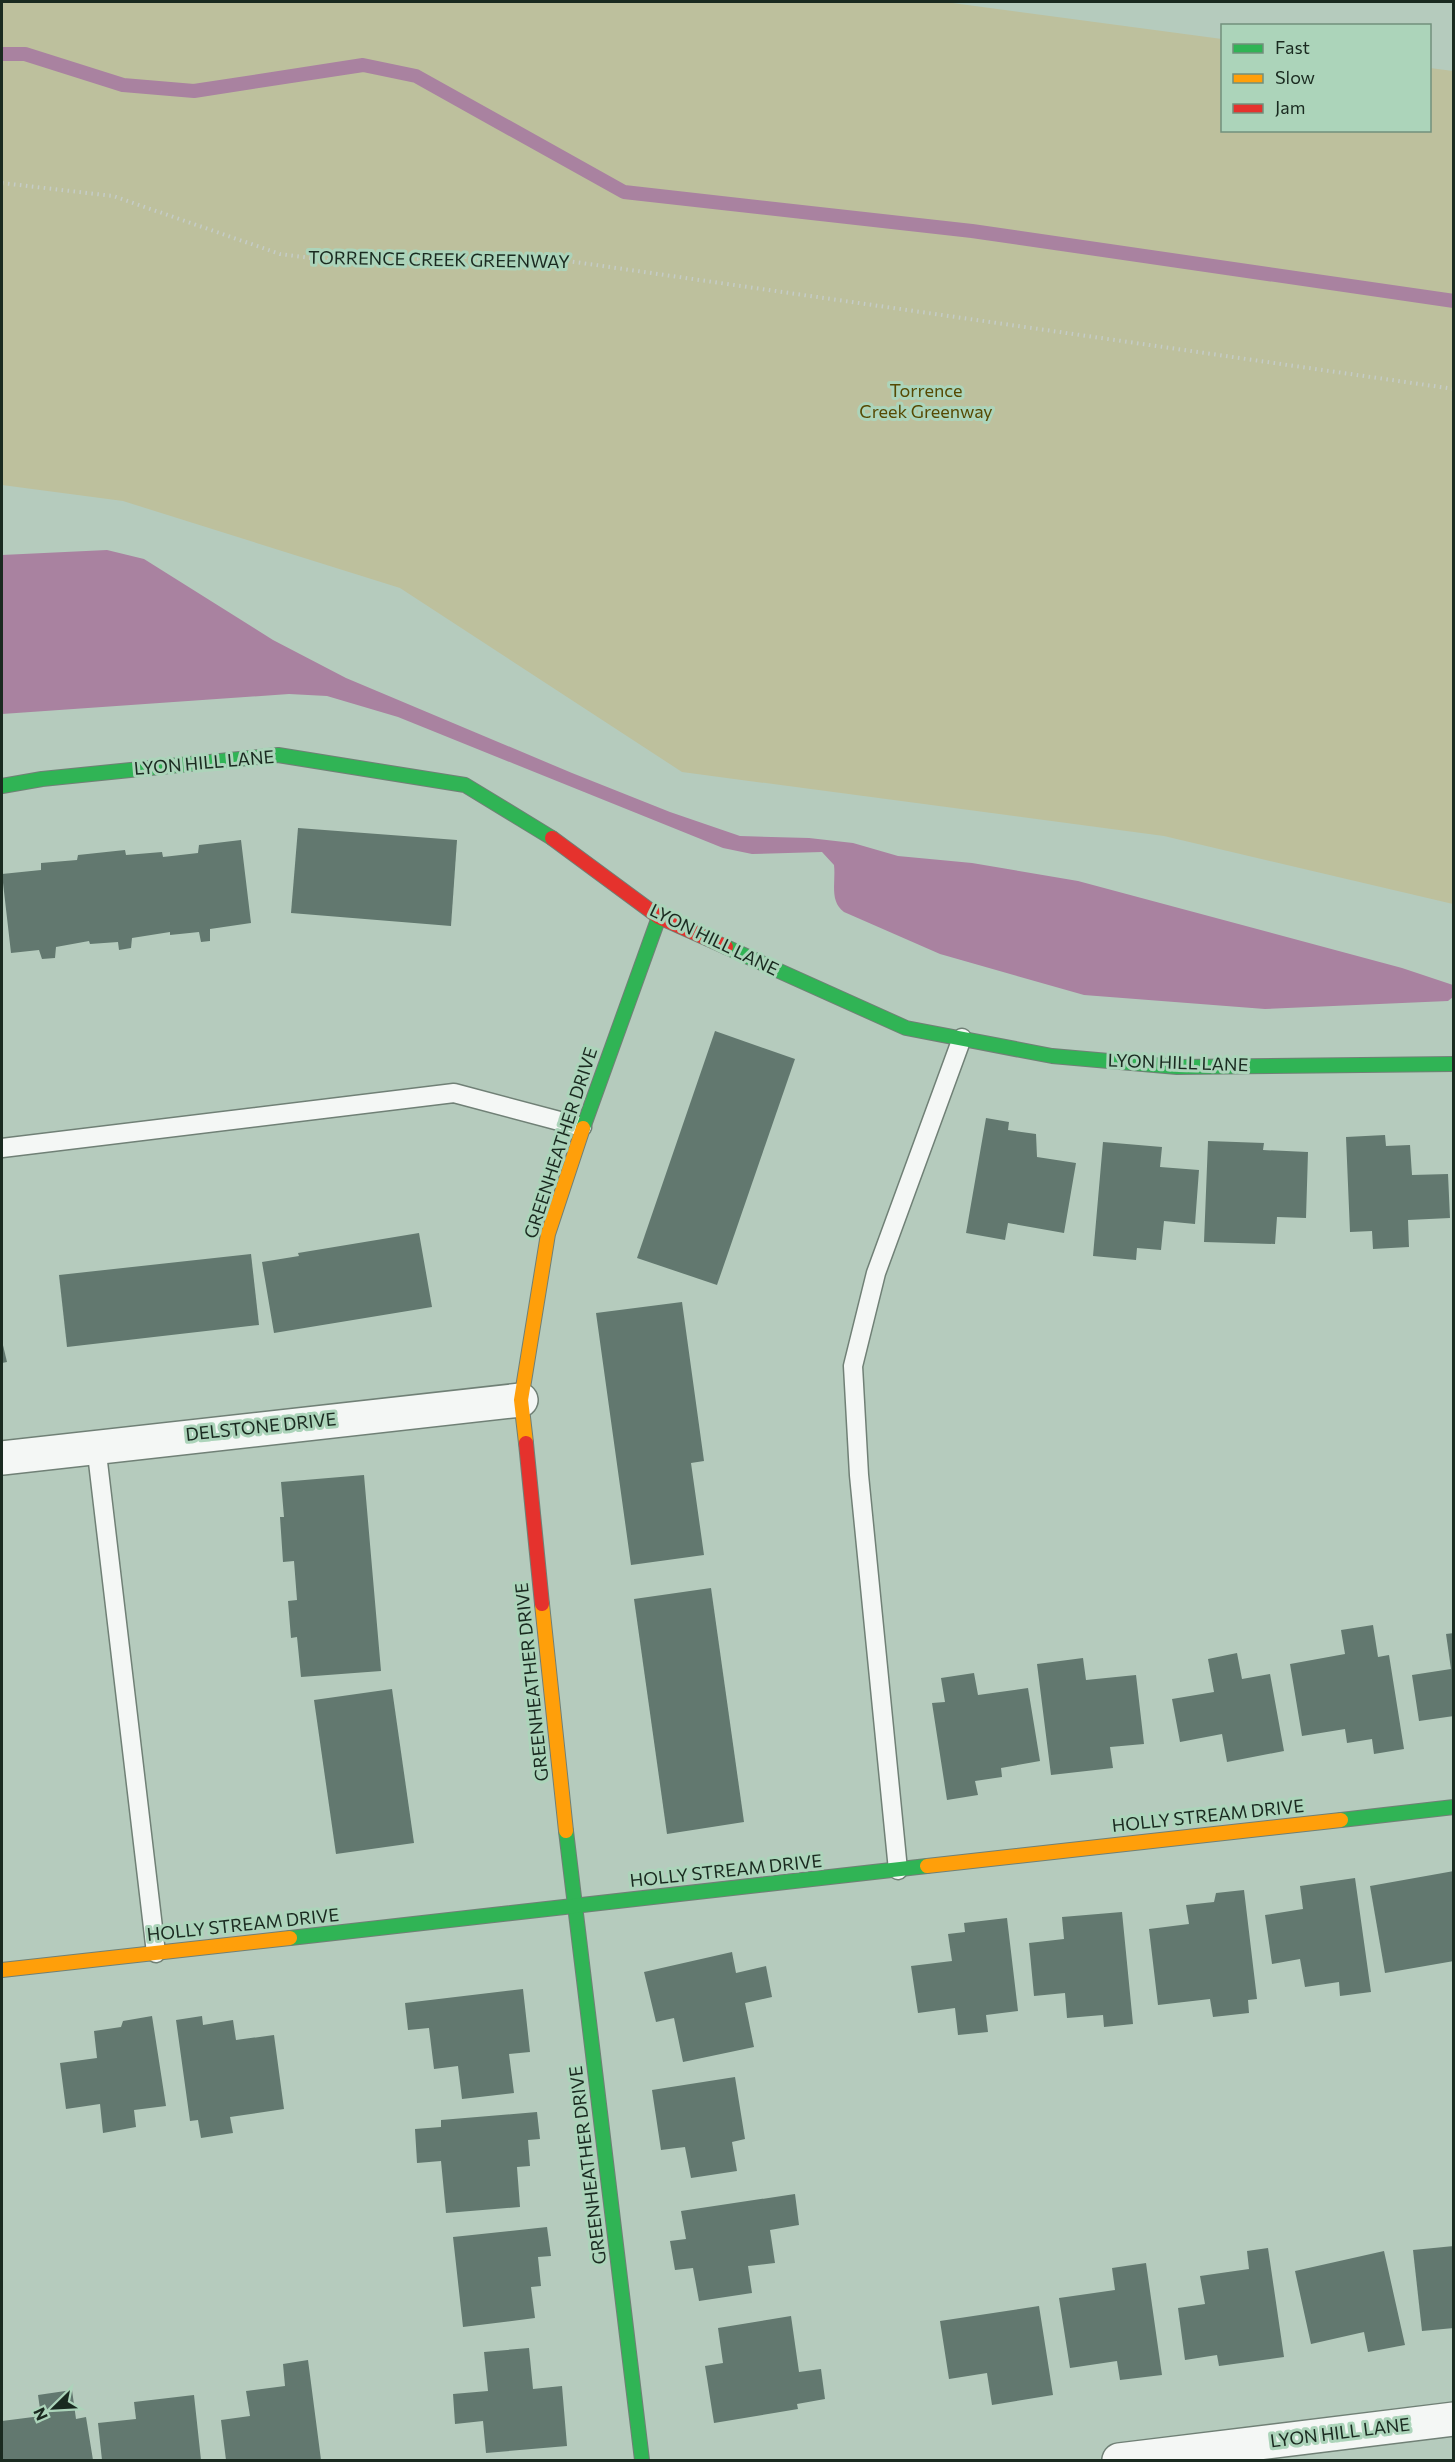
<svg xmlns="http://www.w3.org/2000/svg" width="1455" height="2462" font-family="Commissioner,sans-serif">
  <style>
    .green { fill: #bdc09d }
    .water { fill: #a982a0 }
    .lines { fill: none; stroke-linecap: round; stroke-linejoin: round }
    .stream { stroke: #a982a0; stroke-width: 14 }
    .building { fill: #62786f }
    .lane-casing { stroke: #708076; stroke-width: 21 }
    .street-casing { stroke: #708076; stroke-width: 36 }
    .fast-casing { stroke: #708076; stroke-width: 16 }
    .slow-casing { stroke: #708076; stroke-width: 16 }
    .jam-casing { stroke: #708076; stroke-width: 16 }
    .path { stroke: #c5ccc7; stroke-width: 4; stroke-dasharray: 1.5 4.5; stroke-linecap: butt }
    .lane { stroke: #f4f7f5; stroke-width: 18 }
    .street { stroke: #f4f7f5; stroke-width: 33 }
    .fast { stroke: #30b455; stroke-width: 14 }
    .slow { stroke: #ff9f0a; stroke-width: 14 }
    .jam { stroke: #e5322d; stroke-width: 14 }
    .labels { text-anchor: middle; stroke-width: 6; stroke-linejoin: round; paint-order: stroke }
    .street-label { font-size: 18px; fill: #1a2a20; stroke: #acd4ba }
    .park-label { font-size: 18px; fill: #564903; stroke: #acd4ba }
  </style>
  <rect width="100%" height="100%" fill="#b5cbbd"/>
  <polygon class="green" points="2,2 945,2 1222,39 1222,130 1430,130 1430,68 1453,71 1453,904 1164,836 682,772 400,588 123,501 2,485"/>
  <path class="water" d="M107,550L144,559L273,640L346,678L572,773L670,812L740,836L809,838L853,843L898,856L972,863L1078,881L1402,968L1453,985V997L1448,1001L1265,1009L1084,995L940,954L844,912C829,901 836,882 834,865L822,852L752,854L723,848L398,717L327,696L289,694L2,714V555Z"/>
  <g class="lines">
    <polyline class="stream" points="2,54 25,54 123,85 194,91 363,65 416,76 624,192 972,231 1454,301"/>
  </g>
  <g class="building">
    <polygon points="298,828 457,840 451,926 291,913"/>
    <polygon points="241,840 251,923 210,929 210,941 201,942 199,932 170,935 170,932 132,938 131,948 119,950 118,942 90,944 89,941 56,947 55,958 42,959 39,950 11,953 2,874 41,870 41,863 77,860 78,855 125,850 126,855 162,852 163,857 198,853 199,845"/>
    <polygon points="715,1031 795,1059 717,1285 637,1258"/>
    <polygon points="986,1118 1009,1122 1008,1130 1036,1134 1037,1157 1076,1163 1064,1233 1008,1223 1005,1240 966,1233"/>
    <polygon points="1385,1135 1386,1146 1410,1145 1412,1175 1448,1174 1450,1218 1408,1220 1409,1247 1373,1249 1372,1231 1350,1232 1346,1137"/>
    <polygon points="1208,1141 1264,1143 1263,1150 1308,1152 1306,1218 1277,1217 1275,1244 1204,1242"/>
    <polygon points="1103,1142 1162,1147 1160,1167 1199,1170 1195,1224 1164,1221 1161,1250 1137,1248 1136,1260 1093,1256"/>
    <polygon points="419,1233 432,1307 274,1333 262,1262 299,1256 298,1253"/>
    <polygon points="251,1254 259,1325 67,1347 59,1275"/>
    <polygon points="682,1302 704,1461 691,1463 704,1555 631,1565 596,1313"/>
    <polygon points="2,1341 7,1362 2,1363"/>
    <polygon points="364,1475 381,1671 301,1677 297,1637 291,1638 288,1601 297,1600 294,1561 283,1562 280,1517 284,1517 281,1482"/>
    <polygon points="711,1588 744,1822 667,1834 634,1599"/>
    <polygon points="1373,1625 1378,1657 1389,1655 1404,1749 1374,1754 1372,1739 1347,1743 1345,1729 1302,1736 1290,1664 1345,1654 1341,1630"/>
    <polygon points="1454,1633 1454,1716 1419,1721 1412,1675 1451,1669 1446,1634"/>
    <polygon points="1237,1653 1242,1679 1270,1674 1284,1751 1227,1762 1222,1734 1180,1742 1172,1699 1214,1692 1208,1659"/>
    <polygon points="1083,1658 1086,1680 1136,1675 1144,1744 1110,1747 1113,1768 1051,1775 1037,1664"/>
    <polygon points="974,1673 978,1695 1028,1688 1040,1761 1001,1768 1002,1777 975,1781 978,1795 947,1800 932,1703 945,1702 941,1678"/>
    <polygon points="392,1689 414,1843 336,1854 314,1700"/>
    <polygon points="1454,1871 1454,1961 1385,1973 1370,1886"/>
    <polygon points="1355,1878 1371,1992 1340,1996 1339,1982 1305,1987 1300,1959 1272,1964 1265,1915 1303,1909 1300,1886"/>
    <polygon points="1244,1890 1257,1999 1248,2000 1249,2013 1213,2017 1210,1999 1158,2005 1149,1929 1189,1924 1186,1905 1214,1902 1216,1893"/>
    <polygon points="1122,1912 1133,2024 1104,2027 1103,2015 1067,2018 1065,1993 1034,1996 1029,1943 1064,1939 1062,1917"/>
    <polygon points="1007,1918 1018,2011 986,2015 988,2032 958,2035 955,2008 918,2013 911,1966 952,1961 948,1934 965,1932 964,1923"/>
    <polygon points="732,1952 736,1973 766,1966 772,1997 745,2003 754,2047 683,2062 674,2018 656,2022 644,1972"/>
    <polygon points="523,1989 530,2052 509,2054 514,2093 462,2099 458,2066 434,2069 429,2028 408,2030 405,2003"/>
    <polygon points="152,2016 166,2106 134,2110 136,2127 103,2133 100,2104 66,2109 60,2063 97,2058 94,2031 121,2027 123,2021"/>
    <polygon points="202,2016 203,2025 233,2020 236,2040 274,2035 284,2109 230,2117 233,2133 201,2138 198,2120 190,2121 176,2020"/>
    <polygon points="735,2077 745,2139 732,2142 737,2171 691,2178 685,2147 661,2150 652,2090"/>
    <polygon points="537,2112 540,2139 528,2140 530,2166 517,2167 520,2207 446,2213 441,2161 417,2163 415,2129 441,2127 441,2120"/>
    <polygon points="795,2194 799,2225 770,2230 775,2263 748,2266 752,2293 699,2301 693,2268 675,2270 670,2241 686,2239 681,2211"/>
    <polygon points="547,2227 551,2256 538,2257 541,2286 531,2287 535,2318 463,2327 453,2237"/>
    <polygon points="1454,2246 1454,2328 1422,2331 1413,2250"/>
    <polygon points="1268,2248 1284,2357 1219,2366 1217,2355 1185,2360 1178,2308 1205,2304 1200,2276 1249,2269 1247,2251"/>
    <polygon points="1384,2251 1405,2345 1368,2352 1364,2332 1311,2344 1295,2271"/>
    <polygon points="1146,2263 1162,2375 1120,2380 1117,2361 1070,2368 1059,2298 1115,2290 1112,2268"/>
    <polygon points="1039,2306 1053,2395 992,2405 987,2373 949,2379 940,2321"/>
    <polygon points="791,2316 799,2372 821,2369 825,2399 797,2404 798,2409 714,2423 705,2366 723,2363 718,2328"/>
    <polygon points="529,2348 533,2389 562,2386 567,2446 486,2453 483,2421 455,2424 453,2394 488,2391 484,2352"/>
    <polygon points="308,2360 321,2460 226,2460 221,2420 250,2416 246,2391 285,2386 283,2364"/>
    <polygon points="72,2390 76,2419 86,2417 93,2460 2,2460 2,2421 41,2416 38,2395"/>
    <polygon points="194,2395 201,2460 102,2460 98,2423 136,2419 134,2402"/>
  </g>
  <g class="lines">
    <defs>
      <g id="lane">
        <polyline points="2,1148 454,1093 582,1127"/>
        <polyline points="96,1445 156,1953"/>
        <polyline points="898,1870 859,1475 853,1366 876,1273 962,1038"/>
      </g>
      <g id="street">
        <polyline points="2,1458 521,1400"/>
        <polyline points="1119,2460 1454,2419"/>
      </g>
      <g id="fast">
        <polyline points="2,786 42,779 278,755 465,785 552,838"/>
        <polyline points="726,947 906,1028 1052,1056 1177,1067 1454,1064"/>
        <polyline points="583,1128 659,917"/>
        <polyline points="1341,1820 1454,1807"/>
        <polyline points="566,1831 642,2460"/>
        <polyline points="290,1938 927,1866"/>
      </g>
      <g id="slow">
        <polyline points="526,1443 521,1400 548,1234 583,1128"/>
        <polyline points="542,1604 566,1831"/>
        <polyline points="927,1866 1341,1820"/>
        <polyline points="2,1970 290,1938"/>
      </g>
      <g id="jam">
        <polyline points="552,838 659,917 726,947"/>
        <polyline points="526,1443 542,1604"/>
      </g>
    </defs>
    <use href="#lane" class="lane-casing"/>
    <use href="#street" class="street-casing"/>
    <use href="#fast" class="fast-casing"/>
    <use href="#slow" class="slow-casing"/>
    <use href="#jam" class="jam-casing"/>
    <polyline class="path" points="2,183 113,196 280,254 335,261 468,257 568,261 1454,389"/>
    <use href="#lane" class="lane"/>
    <use href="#street" class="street"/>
    <use href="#fast" class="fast"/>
    <use href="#slow" class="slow"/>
    <use href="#jam" class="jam"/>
  </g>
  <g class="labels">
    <g class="street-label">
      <text transform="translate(439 260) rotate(1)" y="6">TORRENCE CREEK GREENWAY</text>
      <text transform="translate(204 763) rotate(-5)" y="6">LYON HILL LANE</text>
      <text transform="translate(714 940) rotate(26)" y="6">LYON HILL LANE</text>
      <text transform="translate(1178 1063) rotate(2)" y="6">LYON HILL LANE</text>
      <text transform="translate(561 1143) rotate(-72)" y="6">GREENHEATHER DRIVE</text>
      <text transform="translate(261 1427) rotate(-6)" y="6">DELSTONE DRIVE</text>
      <text transform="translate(532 1682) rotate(-96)" y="6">GREENHEATHER DRIVE</text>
      <text transform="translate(1208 1816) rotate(-6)" y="6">HOLLY STREAM DRIVE</text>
      <text transform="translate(726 1871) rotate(-6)" y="6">HOLLY STREAM DRIVE</text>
      <text transform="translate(243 1925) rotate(-6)" y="6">HOLLY STREAM DRIVE</text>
      <text transform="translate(588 2165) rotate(-97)" y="6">GREENHEATHER DRIVE</text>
      <text transform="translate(1340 2433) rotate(-7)" y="6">LYON HILL LANE</text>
    </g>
    <g class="park-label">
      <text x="926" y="397">Torrence<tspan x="926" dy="21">Creek Greenway</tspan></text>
    </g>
  </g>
  <rect width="1455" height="2462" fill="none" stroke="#1a2a20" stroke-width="6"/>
  <rect x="1221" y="24" width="210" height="108" fill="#acd4ba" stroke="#72907c" stroke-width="1.5"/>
  <rect x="1233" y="44" width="30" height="9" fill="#30b455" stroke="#72907c" stroke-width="1.5"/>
  <text x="1275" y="54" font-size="18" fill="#1a2a20">Fast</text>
  <rect x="1233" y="74" width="30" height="9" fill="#ff9f0a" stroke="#72907c" stroke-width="1.5"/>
  <text x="1275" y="84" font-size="18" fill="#1a2a20">Slow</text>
  <rect x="1233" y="104" width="30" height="9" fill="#e5322d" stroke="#72907c" stroke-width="1.5"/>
  <text x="1275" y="114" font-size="18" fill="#1a2a20">Jam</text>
  <g transform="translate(54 2408) rotate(246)" stroke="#acd4ba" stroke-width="4.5" paint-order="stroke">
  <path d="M0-4.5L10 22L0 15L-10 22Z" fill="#1a2a20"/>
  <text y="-9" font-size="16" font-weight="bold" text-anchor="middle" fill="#1a2a20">N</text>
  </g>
</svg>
